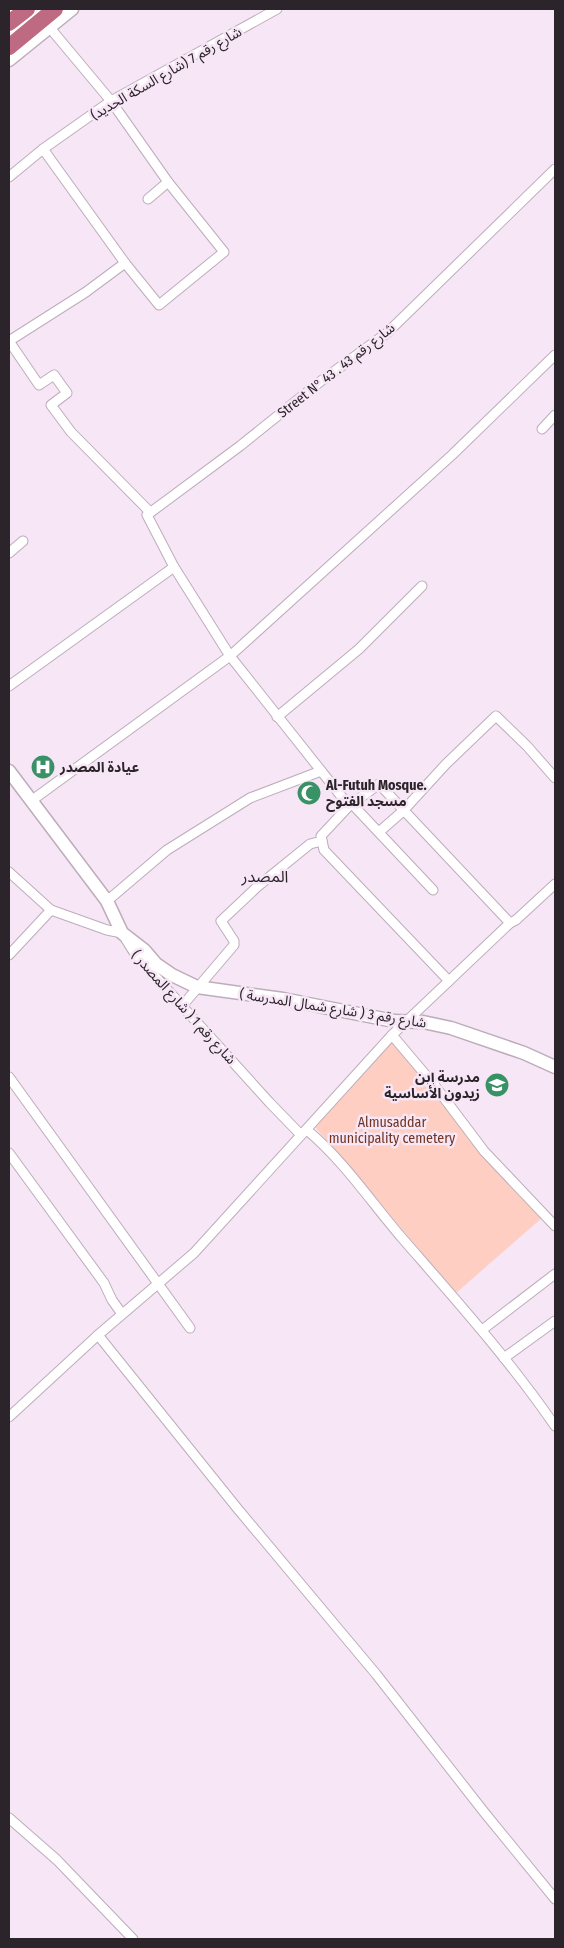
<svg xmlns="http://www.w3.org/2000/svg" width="564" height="1948" font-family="'Fira Sans Condensed','Noto Sans Arabic',sans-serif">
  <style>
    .green { fill: #fdcec1 }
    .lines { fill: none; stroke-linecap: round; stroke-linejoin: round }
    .street-casing { stroke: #bdadbb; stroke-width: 11 }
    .secondary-casing { stroke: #bdadbb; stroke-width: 15 }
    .highway-casing { stroke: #fff; stroke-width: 19 }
    .street { stroke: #fff; stroke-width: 9 }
    .secondary { stroke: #fff; stroke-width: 12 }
    .highway { stroke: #be6a82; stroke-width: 16 }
    .labels { text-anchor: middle; stroke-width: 5; stroke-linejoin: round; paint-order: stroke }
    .street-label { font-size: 14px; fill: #2b252b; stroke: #f7e6f5 }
    .poi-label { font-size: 14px; font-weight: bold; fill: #2b252b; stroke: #f7e6f5; text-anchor: start }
    .park-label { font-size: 14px; fill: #703422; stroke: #f7e6f5 }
    .quarter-label { font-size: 16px; fill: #2b252b; stroke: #f7e6f5 }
  </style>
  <rect width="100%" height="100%" fill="#f7e6f5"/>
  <polygon class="green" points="394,1040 543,1217 456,1293 315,1127 317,1121"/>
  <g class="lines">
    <defs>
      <g id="street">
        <polyline points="43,149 125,263 159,305 224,252 168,182 111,101 50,28"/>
        <polyline points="9,177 43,149 111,101 277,9"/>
        <polyline points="148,199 168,182"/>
        <polyline points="9,341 39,385 54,375 67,393 51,405 71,432 150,512"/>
        <polyline points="9,341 86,292 125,263"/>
        <polyline points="542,429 555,415"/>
        <polyline points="9,553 23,541"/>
        <polyline points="9,686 174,567"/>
        <polyline points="277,717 359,649 422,586"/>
        <polyline points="31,801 230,656 452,455 555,355"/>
        <polyline points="352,804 433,890"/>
        <polyline points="349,806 230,656 174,567 147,515 240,446 321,381 387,333 555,169"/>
        <polyline points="379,832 403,811 446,764 496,716 527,746 555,778"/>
        <polyline points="9,872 51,910 107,930 122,933 135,954 270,1103 301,1135"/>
        <polyline points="107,901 167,850 250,798 321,771"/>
        <polyline points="9,955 51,910"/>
        <polyline points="449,981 324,850 321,836 349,806 379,784 510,923"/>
        <polyline points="182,1006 234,945 234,941 221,921 257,887 310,844 322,841"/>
        <polyline points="392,1035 435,1086 484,1151 555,1226"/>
        <polyline points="9,1077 190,1328"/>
        <path d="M307,1130C344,1161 371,1202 402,1238C455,1299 509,1359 555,1426"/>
        <polyline points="9,1153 104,1283 112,1300 122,1314"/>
        <polyline points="482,1330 555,1274"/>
        <polyline points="98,1335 237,1508 376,1674 484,1812 555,1899"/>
        <polyline points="504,1358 555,1321"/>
        <polyline points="9,1417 98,1335 194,1253 392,1035 510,923 516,920 555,884"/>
        <polyline points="9,1818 57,1860 133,1939"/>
      </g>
      <g id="secondary">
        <polyline points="9,60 72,9"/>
        <polyline points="9,771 107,901 122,933 144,950 156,964 172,975 197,987 283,999 394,1021 423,1022 451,1028 524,1053 555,1067"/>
      </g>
      <g id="highway">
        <polyline points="9,23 27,9"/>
        <polyline points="9,47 55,9"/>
      </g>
    </defs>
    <use href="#street" class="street-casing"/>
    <use href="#secondary" class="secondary-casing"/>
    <use href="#highway" class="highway-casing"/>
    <use href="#street" class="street"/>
    <use href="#secondary" class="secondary"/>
    <use href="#highway" class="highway"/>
  </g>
  <defs>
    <symbol id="hospital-disc" viewBox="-11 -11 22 22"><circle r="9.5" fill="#399166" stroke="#f7e6f5"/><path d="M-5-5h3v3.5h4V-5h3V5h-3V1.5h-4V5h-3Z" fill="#fff"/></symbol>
    <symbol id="mosque-disc" viewBox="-11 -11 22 22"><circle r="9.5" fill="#399166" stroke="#f7e6f5"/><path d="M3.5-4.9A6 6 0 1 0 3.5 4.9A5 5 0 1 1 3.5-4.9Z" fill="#fff"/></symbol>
    <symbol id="school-disc" viewBox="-11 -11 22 22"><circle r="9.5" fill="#399166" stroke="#f7e6f5"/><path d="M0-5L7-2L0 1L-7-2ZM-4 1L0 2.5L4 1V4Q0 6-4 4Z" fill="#fff"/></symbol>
  </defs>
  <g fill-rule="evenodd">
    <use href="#hospital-disc" x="29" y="753" width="28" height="28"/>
    <use href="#mosque-disc" x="295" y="779" width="28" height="28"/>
    <use href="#school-disc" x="483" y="1071" width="28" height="28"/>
  </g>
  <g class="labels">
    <g class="street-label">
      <text transform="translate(166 73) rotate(-30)" y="5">شارع رقم 7 (شارع السكة الحديد)</text>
      <text transform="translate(336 370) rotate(-38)" y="5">Street N° 43 . شارع رقم 43</text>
      <text transform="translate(184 1007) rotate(48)" y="5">شارع رقم 1 ( شارع المصدر )</text>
      <text transform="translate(333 1008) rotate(9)" y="5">شارع رقم 3 ( شارع شمال المدرسة )</text>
    </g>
    <g class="poi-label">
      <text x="60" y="772">عيادة المصدر</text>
      <text x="326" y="790">Al-Futuh Mosque.<tspan x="326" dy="16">مسجد الفتوح</tspan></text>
      <text x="480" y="1082" text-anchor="end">مدرسة إبن<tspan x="480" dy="16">زيدون الأساسية</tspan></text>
    </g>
    <g class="park-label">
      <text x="392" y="1127">Almusaddar<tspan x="392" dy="16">municipality cemetery</tspan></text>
    </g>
    <g class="quarter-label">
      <text x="265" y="882">المصدر</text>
    </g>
  </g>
  <rect width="564" height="1948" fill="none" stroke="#2b252b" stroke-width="20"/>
</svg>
